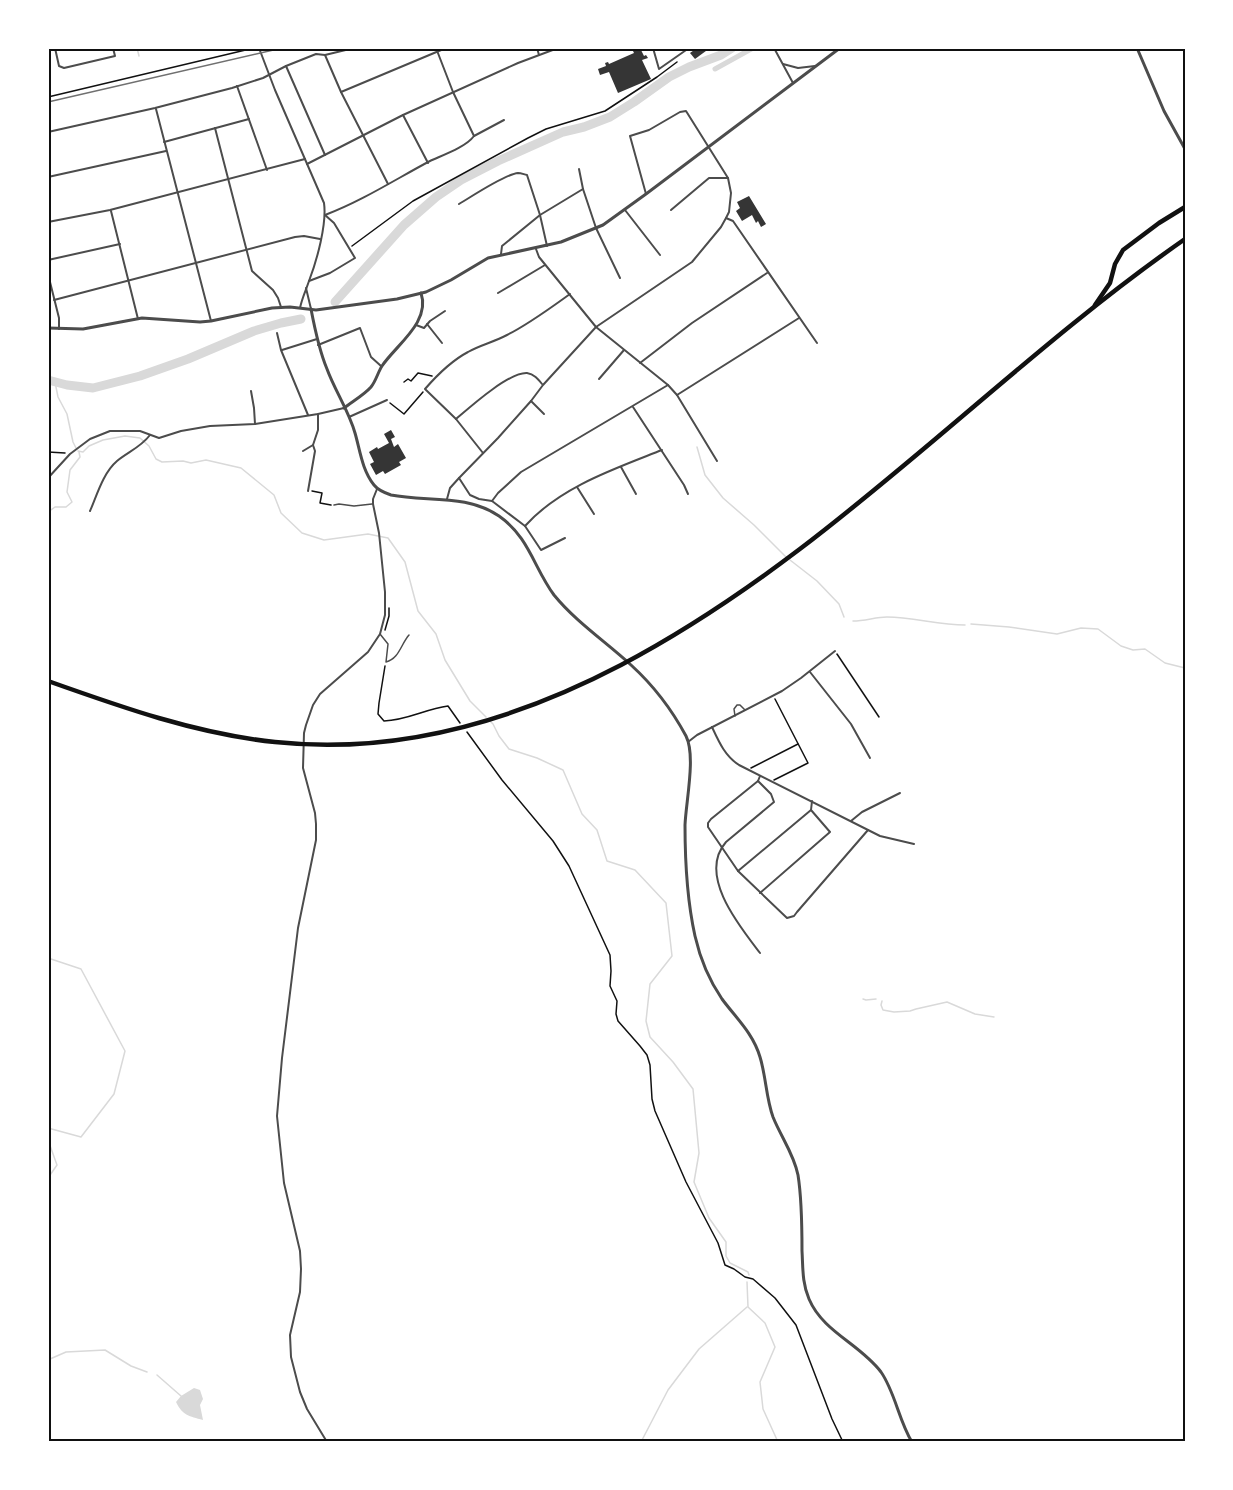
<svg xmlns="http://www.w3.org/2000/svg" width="1233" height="1490" font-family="'DM Sans',sans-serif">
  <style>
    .water { fill: #d9d9d9 }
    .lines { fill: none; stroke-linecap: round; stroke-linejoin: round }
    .stream { stroke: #d9d9d9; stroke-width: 1.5 }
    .canal { stroke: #d9d9d9; stroke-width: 5 }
    .river { stroke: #d9d9d9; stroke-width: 9 }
    .building { fill: #353535 }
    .path { stroke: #111; stroke-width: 1.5 }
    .service { stroke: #4c4c4c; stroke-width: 1.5 }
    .minor { stroke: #4c4c4c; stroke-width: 2 }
    .tertiary { stroke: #4c4c4c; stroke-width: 3 }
    .primary { stroke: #111; stroke-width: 4.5 }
    .rail { stroke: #707070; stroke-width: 1.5 }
    .neatline { fill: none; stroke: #111; stroke-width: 2 }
  </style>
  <rect width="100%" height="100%" fill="#fff"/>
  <path class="water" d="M194,1388L200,1390L203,1399L200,1405L203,1420C189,1416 183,1416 176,1402L181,1396Z"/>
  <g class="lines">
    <g class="stream">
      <polyline points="137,48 139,56"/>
      <polyline points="55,382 58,397 67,414 73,442 76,448"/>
      <polyline points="697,447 705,475 723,498 754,525 786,557"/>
      <polyline points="78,451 83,452 89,446 103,440 125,436 140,438 149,446 156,459 162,462 183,461 191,463 206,460 241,468 274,495 281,513 302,533 324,540 368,534 388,538 405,562 418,611 436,634 445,660 470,701 486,717"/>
      <polyline points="48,512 55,507 66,507 72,502 67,492 70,470 80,457 79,452"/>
      <polyline points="790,560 817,581 839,604 844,617"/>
      <path d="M853,621C865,621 876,617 887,617C913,617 938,625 965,625"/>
      <polyline points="971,624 1009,627 1057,634 1081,628 1098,629 1121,646 1133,650 1145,649 1165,663 1185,668"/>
      <polyline points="490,721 493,724 499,736 509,749 537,758 563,770 582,814 597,830 607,861 635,870 666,903 672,956 650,984 646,1021 650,1037 673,1062 693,1089 699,1153 694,1182 709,1218 726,1242 726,1256 730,1263 748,1272 749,1275"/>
      <polyline points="48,958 81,969 125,1051 114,1094 81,1137 48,1128"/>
      <polyline points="863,999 866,1000 876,999"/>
      <polyline points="882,1001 881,1005 883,1010 894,1012 910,1011 916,1009 947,1002 975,1014 994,1017"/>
      <polyline points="48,1140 57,1165 48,1178"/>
      <polyline points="747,1282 748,1307 765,1323 775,1347 760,1382 763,1409 778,1442"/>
      <polyline points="48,1356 50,1359 48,1384"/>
      <polyline points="50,1359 66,1352 105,1350 131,1366 147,1372"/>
      <polyline points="157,1375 181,1396"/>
      <polyline points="641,1442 668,1390 699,1349 747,1307"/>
    </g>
    <polyline class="canal" points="715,69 753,48"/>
    <g class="river">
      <polyline points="335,302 404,225 436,197 461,180 498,161 563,132 584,127 610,117 634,102 669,77 689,67 721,55 732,48"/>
      <polyline points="48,380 67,385 93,388 140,376 188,359 254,331 281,323 301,319"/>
    </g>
  </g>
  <g class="building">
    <polygon points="635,48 640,48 644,56 646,55 648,58 642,60 651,79 618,93 609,72 600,75 598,69 606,66 605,63 608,62 609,64 634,53 632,49"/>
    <polygon points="697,48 710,48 695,59 690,53"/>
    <polygon points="749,196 766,224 761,227 758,221 756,223 752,215 742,221 736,211 740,208 737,202"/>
    <polygon points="391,430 395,437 391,439 394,447 398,444 406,458 399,462 401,465 385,474 383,471 376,475 370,464 374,462 369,452 377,447 378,449 389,443 384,434"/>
  </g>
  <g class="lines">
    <g class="path">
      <polyline points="48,97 254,48"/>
      <polyline points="352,246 413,201 528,138 546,129 605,111 657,77 677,62"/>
      <polyline points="404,382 408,379 411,381 418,373 432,376"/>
      <polyline points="390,403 404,414 423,392"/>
      <polyline points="48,452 65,453"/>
      <polyline points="312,491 322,493 320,503 331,505"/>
      <polyline points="385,630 389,616 389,608"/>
      <polyline points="837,654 879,717"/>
      <path d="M385,666L379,703L378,714L384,721C408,720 425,709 448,706L460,723"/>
      <polyline points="467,732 502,780 553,841 569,866 610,955 611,971 610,986 617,1001 616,1014 618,1021 640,1046 647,1055 650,1065 652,1099 655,1111 686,1182 718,1243 725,1265 734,1269 745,1277 753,1279 775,1298 796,1325 832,1419 843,1442"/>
      <polyline points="751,768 798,744"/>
      <polyline points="774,780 808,763 775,699"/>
    </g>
    <g class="service">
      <polyline points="334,505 339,504 354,506 372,504"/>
      <path d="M380,634L388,644L386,662C399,659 401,644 409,635"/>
      <polyline points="735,716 734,709 737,705 740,705 745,710"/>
    </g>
    <g class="minor">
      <polyline points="55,48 59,66 64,68 115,56 113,48"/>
      <path d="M259,48L275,90L324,203C327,224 317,260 309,281C306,290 302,298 300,308"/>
      <polyline points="436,48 453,92 474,136"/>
      <polyline points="537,48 539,55"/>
      <polyline points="653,48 659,69 689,48"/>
      <polyline points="774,48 793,83"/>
      <polyline points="325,55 341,92 388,184"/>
      <polyline points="783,64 798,68 815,66"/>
      <polyline points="286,66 325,155"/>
      <polyline points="237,86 267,170"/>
      <polyline points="341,92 446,48"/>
      <polyline points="156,109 211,321"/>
      <polyline points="403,115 428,163"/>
      <polyline points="215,128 252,271 273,290 278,298 281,307"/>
      <polyline points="48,132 155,108 232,88 263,78 286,66 316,54 325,55 354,48"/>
      <polyline points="164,142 249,119"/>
      <polyline points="307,164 403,115 518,63 558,48"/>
      <polyline points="579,169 583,189"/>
      <polyline points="48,177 166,151"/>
      <path d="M459,204C471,197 505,174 518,173C521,173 523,174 527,175L540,215L547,246"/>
      <polyline points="625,210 660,255"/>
      <polyline points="671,210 709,178 728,178"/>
      <polyline points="111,211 138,319"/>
      <polyline points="726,218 733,221 817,343"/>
      <polyline points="48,222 110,210 305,159"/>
      <polyline points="536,249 539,257 596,327 668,385 677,395 717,461"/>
      <polyline points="501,254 502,246 540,215 583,189 596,228 620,278"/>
      <polyline points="48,260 120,244"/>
      <polyline points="48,274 59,318 59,329"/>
      <path d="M309,281L330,273L355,258L334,223L325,215C362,201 396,179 430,161C443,155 466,147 474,136L504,120"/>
      <polyline points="306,288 311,309"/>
      <polyline points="498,293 545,265"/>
      <polyline points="54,300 295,237 304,236 320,239"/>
      <polyline points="427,324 442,343"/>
      <polyline points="416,325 424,328 430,321 445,311"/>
      <polyline points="277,333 281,350 308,415"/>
      <polyline points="318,345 360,328 371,357 381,366"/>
      <polyline points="282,350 317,339"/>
      <polyline points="640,363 692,323 767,273"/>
      <polyline points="599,379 624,350"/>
      <polyline points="251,391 254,408 255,424"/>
      <polyline points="677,395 799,318"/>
      <polyline points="531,401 544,414"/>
      <polyline points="633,407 684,485 688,494"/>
      <polyline points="349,417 387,400"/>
      <path d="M456,419C470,407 509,372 527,373C534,374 538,379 542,384"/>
      <polyline points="303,451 313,445"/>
      <path d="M483,453L456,419L425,389C438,374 451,361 468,352C480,345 494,342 507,335C529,324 549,309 570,294"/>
      <polyline points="621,467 636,494"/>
      <polyline points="48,478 70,454 90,439 110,431 140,431 159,438 181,431 210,426 255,424 318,414 344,408"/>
      <polyline points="459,478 470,495 479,499 492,501 525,526 541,550 565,538"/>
      <polyline points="577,487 594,514"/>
      <polyline points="308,491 315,451 313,445 318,430 318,414"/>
      <polyline points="447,499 450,488 459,478 498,438 531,401 543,385 596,327 692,262 721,227 726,218 729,212 731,193 728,178 686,111 680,112 649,130 630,136 646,194"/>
      <polyline points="492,501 498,493 521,472 668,385"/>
      <path d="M90,511C97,495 103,473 117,461C128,452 141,447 150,435"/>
      <path d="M525,526C560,487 614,469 662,450"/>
      <polyline points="810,672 851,724 870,758"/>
      <path d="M712,727C719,742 725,756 739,765L880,836L914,844"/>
      <polyline points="688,742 697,735 782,691 801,678 835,651"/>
      <polyline points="760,776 758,781 711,819 708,823 708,827 738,871 787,918 794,916 797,912 868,830"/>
      <path d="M758,781L771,794L774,802L726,842C697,875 740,927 760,953"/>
      <polyline points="851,821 862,812 900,793"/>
      <polyline points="738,871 811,810 812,801"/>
      <polyline points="760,893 830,832 811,810"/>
      <polyline points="327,1442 307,1409 300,1392 291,1357 290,1335 300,1292 301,1269 300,1251 284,1183 277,1116 282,1058 298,928 316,840 316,824 315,813 303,768 304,733 306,725 313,705 320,694 368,652 380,634 385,615 385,592 379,533 373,504 373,499 377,489"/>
    </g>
    <g class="tertiary">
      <polyline points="1137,48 1164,111 1185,149"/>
      <path d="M311,309C315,330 319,350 327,369C335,391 349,411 355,433C360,450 362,470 374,485C378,490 385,493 391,495C426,502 467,494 499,516C529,537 534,568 554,595C576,622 606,642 631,665C653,685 672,710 686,736C696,756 686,801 685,825C685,862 687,900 695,936C700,958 709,980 722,999C736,1018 753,1033 760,1057C766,1076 766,1098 773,1117C781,1137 794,1154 798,1175C802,1200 802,1226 802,1251C803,1267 802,1283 809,1299C823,1332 860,1344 881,1372C895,1392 899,1421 912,1442"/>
      <polyline points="48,328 83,329 142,318 200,322 211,321 272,308 290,307 316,310 397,299 426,292 451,280 488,258 561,242 603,225 646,194 840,48"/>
      <path d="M344,408C353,401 364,395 371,387C376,381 378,372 382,366C396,345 431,322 421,293"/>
    </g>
    <g class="primary">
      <polyline points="1095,305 1110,283 1115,264 1123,250 1159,223 1185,207"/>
      <path d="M48,681C121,707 197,734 275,742C397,755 514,721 621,665C832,554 991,374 1185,239"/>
    </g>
    <polyline class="rail" points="48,102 282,48"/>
  </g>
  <rect width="1233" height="1490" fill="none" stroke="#ffffff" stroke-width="99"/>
  <rect x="50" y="50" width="1134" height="1390" class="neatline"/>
</svg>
